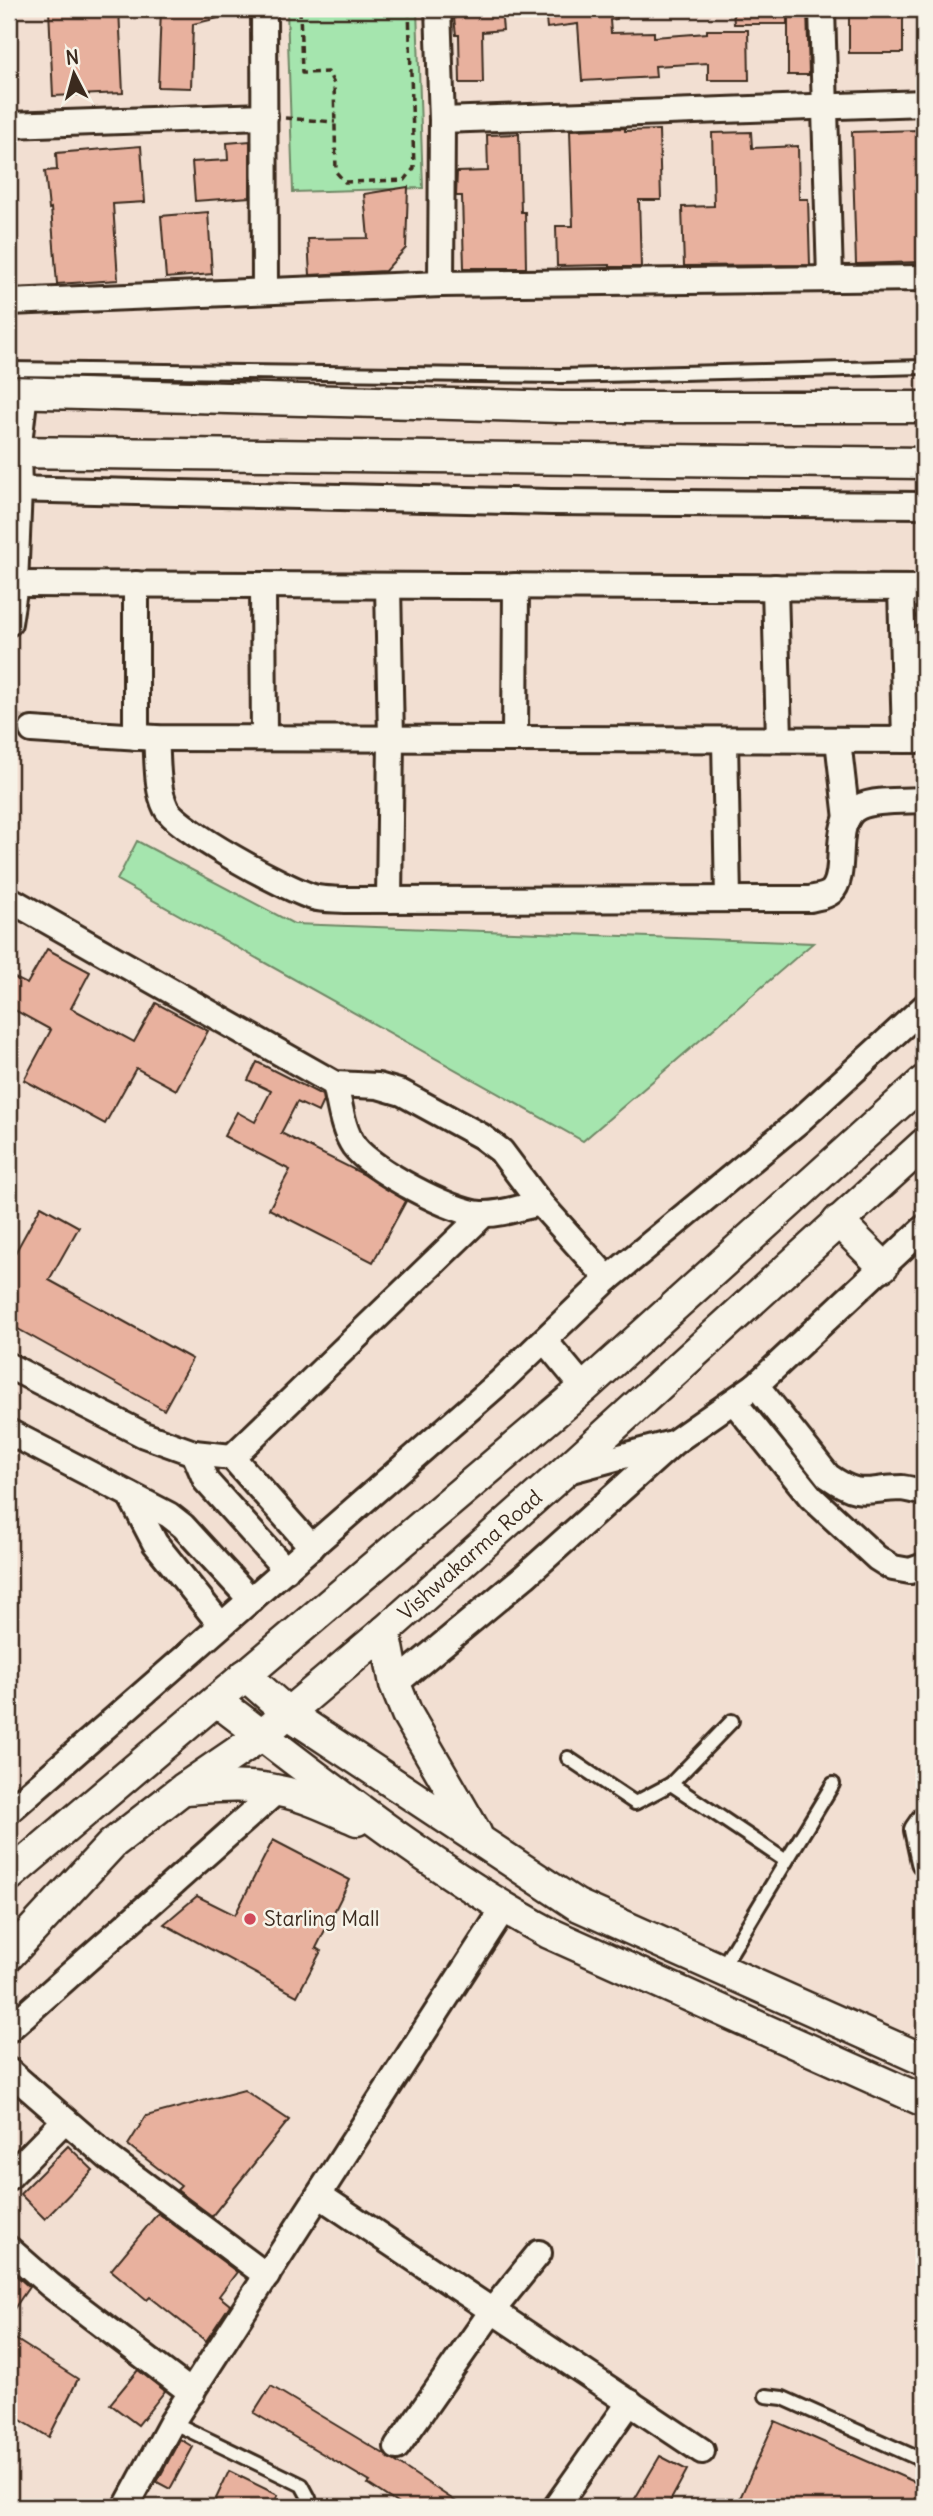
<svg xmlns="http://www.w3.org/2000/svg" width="933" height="2516" font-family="Delius,sans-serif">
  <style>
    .green { fill: #a5e5ae; stroke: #708866; stroke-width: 2 }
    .building { fill: #e8b19e; stroke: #3b2a1e; stroke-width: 2 }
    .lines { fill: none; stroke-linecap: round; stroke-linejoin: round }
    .minor-tunnel { stroke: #cdbbae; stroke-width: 24; stroke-dasharray: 24 12; stroke-linecap: butt }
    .service-casing { stroke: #3b2a1e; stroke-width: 18 }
    .minor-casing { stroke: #3b2a1e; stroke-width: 30 }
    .tertiary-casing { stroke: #3b2a1e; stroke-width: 35 }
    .path { stroke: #3b2a1e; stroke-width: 3.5; stroke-dasharray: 7 5; stroke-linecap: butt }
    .service { stroke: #f7f3e8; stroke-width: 12 }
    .minor { stroke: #f7f3e8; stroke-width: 24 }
    .tertiary { stroke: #f7f3e8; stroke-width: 30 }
    .poi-dot { fill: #d1495b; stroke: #f7f3e8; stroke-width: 2.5 }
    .labels { text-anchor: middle; stroke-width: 5; stroke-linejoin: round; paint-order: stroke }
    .street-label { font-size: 21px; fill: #3b2a1e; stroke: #f7f3e8 }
    .poi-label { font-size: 21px; fill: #3b2a1e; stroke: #f7f3e8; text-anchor: start }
  </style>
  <rect width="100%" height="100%" fill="#f2dfd2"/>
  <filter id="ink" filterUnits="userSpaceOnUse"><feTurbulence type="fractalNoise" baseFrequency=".0143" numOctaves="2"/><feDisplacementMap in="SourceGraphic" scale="14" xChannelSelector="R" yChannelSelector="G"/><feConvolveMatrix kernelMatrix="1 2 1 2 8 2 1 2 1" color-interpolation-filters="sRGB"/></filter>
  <g filter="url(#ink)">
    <g class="green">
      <polygon points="287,9 417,9 423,188 293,192"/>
      <polygon points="137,841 294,924 813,943 583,1141 117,880"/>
    </g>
    <g class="building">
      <polygon points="49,9 119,9 123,93 53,96"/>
      <polygon points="161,9 230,9 231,15 193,24 191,88 158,87"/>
      <polygon points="453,9 501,9 503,30 482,32 483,83 460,83 459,35 456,35"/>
      <polygon points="545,9 617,9 617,19 610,20 611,33 654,32 654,37 707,33 707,30 748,30 749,80 708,80 708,63 655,66 656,77 582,81 578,24 547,28"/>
      <polygon points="733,9 787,9 787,24 734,24"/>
      <polygon points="788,9 807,9 809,75 788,75"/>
      <rect x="849" y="9" width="54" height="44"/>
      <polygon points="625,128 625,131 659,130 661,200 639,200 641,267 610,267 610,265 557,266 556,226 573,226 570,130"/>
      <polygon points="918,130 921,262 856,264 852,132"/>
      <polygon points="751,132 752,148 798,146 799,199 808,199 810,265 684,266 682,207 714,206 712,133"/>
      <polygon points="519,134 521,212 525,212 526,268 464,268 462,196 456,196 457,172 488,171 487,135"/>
      <polygon points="250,141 250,197 195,201 192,162 228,160 227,143"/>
      <polygon points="141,146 145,202 113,204 118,280 57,284 51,208 49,209 45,171 57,170 56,153"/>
      <polygon points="408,187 406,248 385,271 310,275 308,239 368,238 364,194"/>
      <polygon points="208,212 212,274 166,278 161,216"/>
      <polygon points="47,949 90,972 71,1008 134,1042 156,1003 208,1031 176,1090 136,1068 105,1124 24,1080 51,1030 9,1007 9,975 27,984"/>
      <polygon points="257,1062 322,1095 323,1101 318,1112 297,1102 281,1133 363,1174 406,1201 373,1262 269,1209 290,1170 224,1136 237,1112 255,1122 271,1091 248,1080"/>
      <polygon points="41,1206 79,1227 49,1280 192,1359 164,1410 9,1324 9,1264"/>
      <polygon points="273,1840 350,1880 316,1948 321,1951 297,1996 164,1924 197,1896 235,1915"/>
      <polygon points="244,2090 289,2120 212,2216 177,2190 181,2186 128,2145 146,2116"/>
      <polygon points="68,2146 93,2170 45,2219 20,2194"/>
      <polygon points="158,2213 237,2272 219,2296 230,2305 206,2341 150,2297 147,2300 111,2270"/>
      <polygon points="9,2269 29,2287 9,2316"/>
      <polygon points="9,2335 78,2379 49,2437 9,2413"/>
      <polygon points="138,2370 165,2391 138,2425 110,2404"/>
      <polygon points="271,2386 384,2454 464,2507 403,2507 368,2484 370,2482 254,2413"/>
      <polygon points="775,2421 924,2486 924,2507 736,2507"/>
      <polygon points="180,2439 193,2447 170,2489 157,2482"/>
      <polygon points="660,2456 687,2470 667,2507 630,2507"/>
      <polygon points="229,2471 278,2495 272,2507 212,2507"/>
    </g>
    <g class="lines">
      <polyline class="minor-tunnel" points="9,723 32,730"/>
      <defs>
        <g id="service">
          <polyline points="9,369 561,376 924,367"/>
          <polyline points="568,1758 635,1803 671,1784 786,1861"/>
          <polyline points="671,1784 732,1721"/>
          <polyline points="721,1969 833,1784"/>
          <polyline points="766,2396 783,2398 924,2461"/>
          <polyline points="172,2422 302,2485 309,2498 311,2507"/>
        </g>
        <g id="minor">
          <polyline points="264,9 265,290"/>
          <polyline points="438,9 442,120 441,284"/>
          <polyline points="822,9 830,278"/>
          <polyline points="442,120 924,103"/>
          <polyline points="9,125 265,116"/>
          <polyline points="9,302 441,284 924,278"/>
          <polyline points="9,489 551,502 924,505"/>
          <polyline points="15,584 924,588"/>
          <polyline points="263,585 264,738"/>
          <polyline points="388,586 391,739 389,900"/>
          <polyline points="775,587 779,739"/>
          <polyline points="901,588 905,740"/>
          <polyline points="9,623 15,584 19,489 18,452 25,392"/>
          <polyline points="32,730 156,738 924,740"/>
          <polyline points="136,737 136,584"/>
          <path d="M156,738C158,760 156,788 166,808C177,830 286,889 313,897C323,900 335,899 345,900L810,899C817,897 825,897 831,892C850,874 829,821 859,807C874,799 907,801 924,800"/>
          <polyline points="515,739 516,586"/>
          <polyline points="725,740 728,899"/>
          <polyline points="838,740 847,819"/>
          <polyline points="9,899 335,1084 378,1086 402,1093 481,1136 501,1151 540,1203 608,1279 500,1382 9,1811"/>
          <path d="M335,1084C340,1104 342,1129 354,1146C372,1170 451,1212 481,1214C500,1215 522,1207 540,1203"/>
          <polyline points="608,1279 799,1121 924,1007"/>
          <polyline points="545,1341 584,1388"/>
          <polyline points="9,1366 144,1435 194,1453 232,1457 312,1547"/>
          <path d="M756,1385L828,1476C862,1500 867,1488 902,1488C909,1489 917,1491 924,1493"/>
          <polyline points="734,1402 811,1497 877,1558 893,1568 910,1571 924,1566"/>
          <polyline points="9,1432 169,1515 183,1526 251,1600"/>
          <polyline points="194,1453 206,1481 286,1570"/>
          <polyline points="232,1457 484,1214"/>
          <polyline points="564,1472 668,1444"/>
          <polyline points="130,1495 155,1543 221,1625"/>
          <polyline points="395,1684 525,1576 673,1443 756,1385 924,1228"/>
          <polyline points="924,1820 917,1830 924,1862"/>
          <polyline points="9,2029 278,1790"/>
          <polyline points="9,2071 109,2158 267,2276"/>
          <polyline points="9,2177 64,2121"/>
          <polyline points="319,2195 702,2451"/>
          <polyline points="9,2249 50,2285 192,2393"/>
          <polyline points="397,2447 492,2311 539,2253"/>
          <polyline points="126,2507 172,2422 504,1908"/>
          <polyline points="556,2507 630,2402"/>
        </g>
        <g id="tertiary">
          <polyline points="9,392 561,407 924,407"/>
          <polyline points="9,452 924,463"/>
          <polyline points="838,1221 883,1266"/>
          <polyline points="385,1631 395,1684 407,1714 476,1833"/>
          <polyline points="245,1675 289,1714 577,1905 924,2060"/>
          <path d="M217,1701C324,1782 431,1869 549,1933L924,2101"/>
          <path d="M185,1789C216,1787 248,1784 279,1791C306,1796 332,1809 357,1820"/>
          <polyline points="9,1876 584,1388 924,1081"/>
          <path id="s1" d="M9,1955L112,1844L183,1789L262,1735L385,1631L564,1472L924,1144"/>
        </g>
      </defs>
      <use href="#service" class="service-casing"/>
      <use href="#minor" class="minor-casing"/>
      <use href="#tertiary" class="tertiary-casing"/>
      <g class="path">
        <polyline points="300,9 302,73 328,72 334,84 336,172 345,182 405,180 414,168 409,9"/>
        <polyline points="285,118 335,122"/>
      </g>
      <use href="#service" class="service"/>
      <use href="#minor" class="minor"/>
      <use href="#tertiary" class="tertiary"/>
    </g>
  </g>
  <circle class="poi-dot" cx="250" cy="1919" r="7"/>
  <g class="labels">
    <g class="street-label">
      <text dy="7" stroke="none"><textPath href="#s1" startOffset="612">Vishwakarma Road</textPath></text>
    </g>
    <g class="poi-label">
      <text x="264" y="1926">Starling Mall</text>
    </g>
  </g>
  <rect width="933" height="2516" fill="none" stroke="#f7f3e8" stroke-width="35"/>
  <rect x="18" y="18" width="898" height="2481" fill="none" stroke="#3b2a1e" stroke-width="2.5" filter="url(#ink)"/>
  <g transform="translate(74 74) rotate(354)" stroke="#f7f3e8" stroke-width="5" paint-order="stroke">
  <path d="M0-5L12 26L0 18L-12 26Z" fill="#3b2a1e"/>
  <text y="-10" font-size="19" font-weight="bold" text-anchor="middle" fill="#3b2a1e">N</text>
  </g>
</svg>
